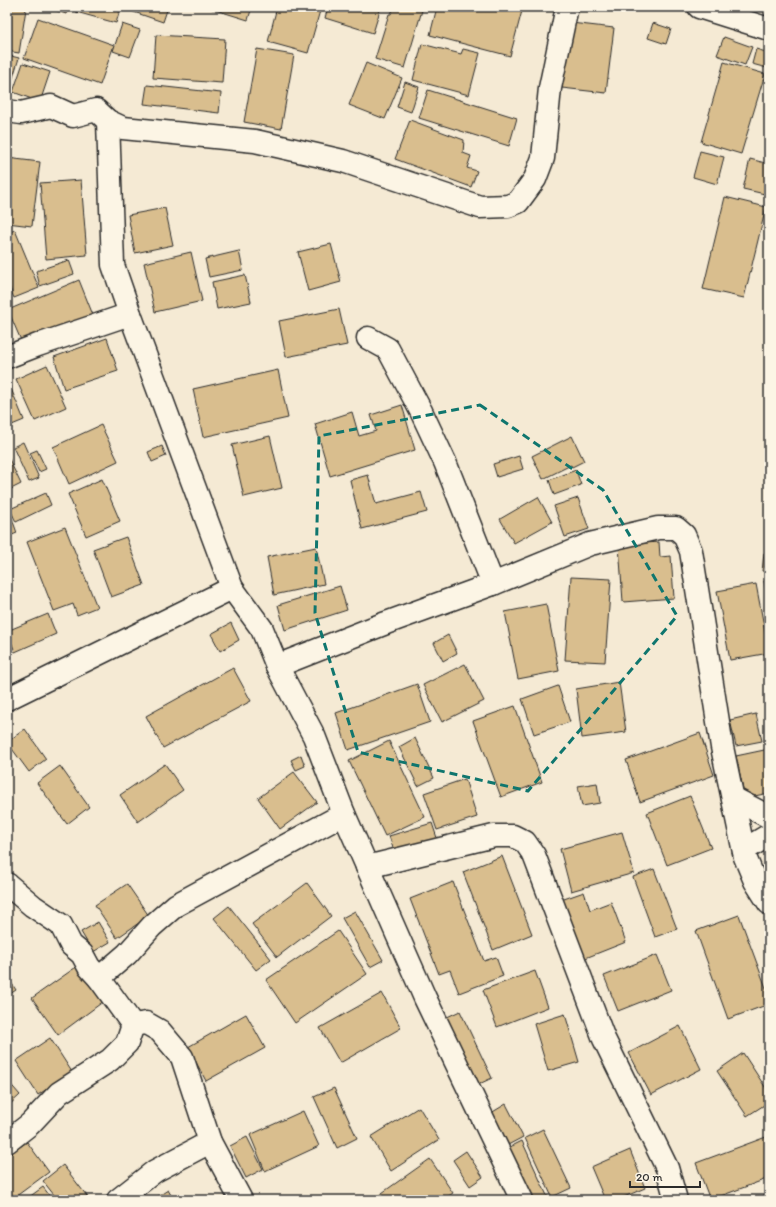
<svg xmlns="http://www.w3.org/2000/svg" width="776" height="1207" font-family="Itim,sans-serif">
  <style>
    .building { fill: #d9be8e; stroke: #2b2b2b }
    .lines { fill: none; stroke-linecap: round; stroke-linejoin: round }
    .minor-casing { stroke: #2b2b2b; stroke-width: 25 }
    .tertiary-casing { stroke: #2b2b2b; stroke-width: 25 }
    .minor { stroke: #fcf5e5; stroke-width: 22 }
    .tertiary { stroke: #fcf5e5; stroke-width: 22 }
    .marked { fill: none; stroke: #0f766e; stroke-width: 3; stroke-dasharray: 8 5; stroke-linejoin: round }
  </style>
  <rect width="100%" height="100%" fill="#f5ead4"/>
  <filter id="ink" filterUnits="userSpaceOnUse"><feTurbulence type="fractalNoise" baseFrequency=".025" numOctaves="2"/><feDisplacementMap in="SourceGraphic" scale="8" xChannelSelector="R" yChannelSelector="G"/><feConvolveMatrix kernelMatrix="1 2 1 2 8 2 1 2 1" color-interpolation-filters="sRGB"/></filter>
  <g filter="url(#ink)">
    <g class="building">
      <polygon points="7,7 26,9 19,53 7,51"/>
      <polygon points="46,7 68,7 66,14"/>
      <polygon points="78,7 121,7 116,23 76,12"/>
      <polygon points="129,7 168,7 163,22 128,10"/>
      <polygon points="206,7 252,7 248,20"/>
      <polygon points="277,7 321,7 308,53 268,42"/>
      <polygon points="328,7 381,7 373,33 325,18"/>
      <polygon points="394,7 423,7 405,68 375,59 389,14 391,14"/>
      <polygon points="437,7 523,7 510,56 430,35"/>
      <polygon points="38,18 114,45 100,85 24,58"/>
      <polygon points="571,23 614,28 606,93 562,88"/>
      <polygon points="653,23 671,29 666,44 648,38"/>
      <polygon points="122,24 140,30 130,57 113,51"/>
      <polygon points="156,35 225,39 222,83 153,78"/>
      <polygon points="724,37 752,47 745,65 717,55"/>
      <polygon points="422,44 461,54 463,49 480,53 469,95 413,80"/>
      <polygon points="257,49 294,55 281,129 244,122"/>
      <polygon points="756,49 769,53 769,58 767,68 752,64"/>
      <polygon points="7,56 7,55 19,58 10,87 7,86"/>
      <polygon points="724,62 765,74 741,154 701,142"/>
      <polygon points="23,63 50,72 40,102 13,92"/>
      <polygon points="366,63 402,78 385,119 349,105"/>
      <polygon points="405,82 419,87 411,112 397,107"/>
      <polygon points="147,85 221,93 219,113 144,104"/>
      <polygon points="428,90 517,118 509,146 419,118"/>
      <polygon points="410,120 464,140 463,153 471,156 467,168 477,171 471,187 395,159"/>
      <polygon points="700,151 724,157 717,184 693,177"/>
      <polygon points="7,158 40,162 32,226 7,223"/>
      <polygon points="750,159 769,164 769,195 743,189"/>
      <polygon points="81,180 87,255 46,259 40,183"/>
      <polygon points="725,197 766,207 744,298 703,289"/>
      <polygon points="165,208 173,245 135,253 128,215"/>
      <polygon points="15,230 39,288 14,298 7,281 7,233"/>
      <polygon points="331,244 341,282 308,291 298,252"/>
      <polygon points="239,251 243,270 209,277 205,259"/>
      <polygon points="191,252 202,301 155,312 144,263"/>
      <polygon points="69,260 74,274 40,286 36,271"/>
      <polygon points="245,275 251,302 217,309 212,282"/>
      <polygon points="79,280 93,315 23,345 8,310"/>
      <polygon points="339,309 347,345 286,357 279,321"/>
      <polygon points="107,338 118,371 64,389 54,357"/>
      <polygon points="47,365 66,407 35,421 16,379"/>
      <polygon points="278,370 288,418 203,437 193,389"/>
      <polygon points="7,379 24,420 7,427"/>
      <polygon points="402,405 415,450 330,476 315,424 352,412 359,436 376,431 371,415"/>
      <polygon points="101,425 118,461 69,484 53,447"/>
      <polygon points="270,436 282,488 244,497 232,445"/>
      <polygon points="572,436 584,461 572,467 571,465 543,479 532,456"/>
      <polygon points="23,442 39,478 29,482 13,447"/>
      <polygon points="162,446 166,456 152,462 148,452"/>
      <polygon points="37,450 46,469 39,472 30,453"/>
      <polygon points="7,455 21,484 7,491"/>
      <polygon points="519,456 523,469 497,477 493,464"/>
      <polygon points="576,470 581,485 554,495 549,480"/>
      <polygon points="368,475 376,504 421,492 427,512 362,529 350,480"/>
      <polygon points="102,479 120,521 86,536 68,494"/>
      <polygon points="46,493 51,505 16,522 10,509"/>
      <polygon points="538,497 552,522 514,543 500,519"/>
      <polygon points="578,498 589,529 565,537 554,506"/>
      <polygon points="10,513 17,533 7,537 7,514"/>
      <polygon points="65,527 97,607 77,615 73,604 54,611 27,542"/>
      <polygon points="126,537 144,585 111,597 93,549"/>
      <polygon points="659,542 660,557 671,556 674,598 623,602 619,545"/>
      <polygon points="316,547 324,584 274,595 267,557"/>
      <polygon points="764,553 769,554 769,572 762,571"/>
      <polygon points="571,577 611,579 605,662 565,660"/>
      <polygon points="769,580 769,608 764,581"/>
      <polygon points="756,584 769,653 730,660 717,591"/>
      <polygon points="340,586 347,610 285,630 278,605"/>
      <polygon points="546,604 559,671 518,679 505,612"/>
      <polygon points="48,614 56,634 15,652 7,631"/>
      <polygon points="231,623 239,640 220,651 211,634"/>
      <polygon points="448,635 457,653 443,661 434,643"/>
      <polygon points="465,664 484,701 442,722 423,685"/>
      <polygon points="233,668 251,701 163,748 146,716"/>
      <polygon points="619,682 626,732 582,738 576,689"/>
      <polygon points="417,684 430,722 348,750 336,713"/>
      <polygon points="558,686 570,722 534,734 522,699"/>
      <polygon points="515,706 542,782 501,797 473,721"/>
      <polygon points="756,714 762,741 736,746 730,720"/>
      <polygon points="25,729 46,759 29,772 7,742"/>
      <polygon points="700,733 714,775 640,802 626,760"/>
      <polygon points="415,738 434,778 418,786 399,747"/>
      <polygon points="389,741 425,817 385,836 349,761"/>
      <polygon points="769,749 769,793 745,798 736,756"/>
      <polygon points="301,755 305,766 296,770 291,760"/>
      <polygon points="165,764 183,790 138,822 120,795"/>
      <polygon points="60,766 89,807 67,824 37,783"/>
      <polygon points="294,772 317,802 280,829 258,798"/>
      <polygon points="465,779 477,817 437,830 424,793"/>
      <polygon points="597,783 600,803 582,806 578,786"/>
      <polygon points="690,796 711,848 667,865 647,813"/>
      <polygon points="432,823 437,838 394,851 389,836"/>
      <polygon points="622,832 634,873 571,891 560,849"/>
      <polygon points="502,856 532,934 493,950 463,872"/>
      <polygon points="654,869 677,929 655,937 633,877"/>
      <polygon points="453,882 484,961 496,957 503,976 459,993 450,970 439,974 410,899"/>
      <polygon points="307,883 331,916 277,957 252,924"/>
      <polygon points="127,884 149,916 117,938 95,905"/>
      <polygon points="584,892 590,910 611,902 626,942 583,959 561,900"/>
      <polygon points="229,906 271,959 256,970 214,918"/>
      <polygon points="355,911 383,960 370,967 342,918"/>
      <polygon points="739,915 769,996 769,1004 728,1019 696,931"/>
      <polygon points="98,922 110,942 93,952 81,932"/>
      <polygon points="338,931 367,974 295,1023 266,980"/>
      <polygon points="657,955 671,990 618,1011 604,976"/>
      <polygon points="79,965 104,1001 58,1035 32,998"/>
      <polygon points="535,971 548,1007 497,1027 483,990"/>
      <polygon points="7,976 16,990 7,996"/>
      <polygon points="382,993 401,1028 340,1063 320,1028"/>
      <polygon points="460,1011 492,1078 477,1085 445,1018"/>
      <polygon points="246,1014 265,1048 206,1081 188,1047"/>
      <polygon points="565,1014 579,1062 548,1071 534,1024"/>
      <polygon points="680,1026 701,1069 651,1095 629,1053"/>
      <polygon points="50,1038 72,1072 38,1095 16,1061"/>
      <polygon points="743,1053 769,1093 769,1102 747,1116 717,1071"/>
      <polygon points="7,1080 20,1095 7,1107"/>
      <polygon points="334,1088 357,1138 337,1148 314,1097"/>
      <polygon points="506,1104 523,1137 508,1145 491,1113"/>
      <polygon points="419,1107 439,1140 391,1171 371,1137"/>
      <polygon points="303,1111 319,1146 265,1171 250,1135"/>
      <polygon points="543,1129 571,1188 552,1197 525,1138"/>
      <polygon points="247,1137 263,1169 246,1178 230,1146"/>
      <polygon points="766,1137 769,1145 769,1178 710,1200 696,1163"/>
      <polygon points="522,1141 549,1200 532,1200 508,1148"/>
      <polygon points="27,1142 49,1172 11,1200 7,1200 7,1156"/>
      <polygon points="630,1150 645,1188 617,1200 605,1200 591,1167"/>
      <polygon points="466,1151 483,1177 470,1186 453,1160"/>
      <polygon points="430,1159 453,1193 443,1200 372,1200"/>
      <polygon points="63,1165 90,1200 58,1200 43,1181"/>
      <polygon points="43,1187 53,1200 25,1200"/>
      <polygon points="168,1190 174,1200 152,1200"/>
    </g>
    <g class="lines">
      <defs>
        <g id="minor">
          <polyline points="7,111 21,113 51,106 73,116 96,110 108,121 123,128 255,141 343,161 480,207 508,206 518,202 535,179 543,158 550,88 567,7"/>
          <polyline points="108,121 113,265 130,314 232,588 262,629 277,666 314,736 344,814 425,998 522,1200"/>
          <polyline points="368,338 388,349 421,411 445,462 493,584"/>
          <polyline points="7,357 38,345 130,314"/>
          <polyline points="277,666 386,623 493,584 590,544 658,528 676,528 684,535 691,551 722,747 745,857 755,881 769,903"/>
          <polyline points="7,699 232,588"/>
          <polyline points="733,798 769,817"/>
          <polyline points="744,850 769,835"/>
          <polyline points="367,867 494,836 513,836 525,842 534,855 604,1039 667,1168 676,1200"/>
          <polyline points="7,884 33,906 61,925 71,945 82,954 89,967 99,978"/>
          <polyline points="133,1025 146,1023 160,1031 182,1057 210,1142 241,1200"/>
          <polyline points="7,1142 30,1124 59,1093 110,1060 127,1043 133,1025 99,978 127,954 152,926 176,905 344,814"/>
          <polyline points="118,1200 155,1171 210,1142"/>
        </g>
        <polyline id="tertiary" points="699,7 769,29"/>
      </defs>
      <use href="#minor" class="minor-casing"/>
      <use href="#tertiary" class="tertiary-casing"/>
      <use href="#minor" class="minor"/>
      <use href="#tertiary" class="tertiary"/>
    </g>
  </g>
  <path class="marked" d="M480,405L603,490L677,616L528,791L358,752L315,613L319,436Z"/>
  <rect width="776" height="1207" fill="none" stroke="#fcf5e5" stroke-width="24"/>
  <rect x="12" y="12" width="752" height="1183" fill="none" stroke="#2b2b2b" stroke-width="1.5" filter="url(#ink)"/>
  <path d="M630 1181v6h70v-6" fill="none" stroke="#2b2b2b" stroke-width="2"/>
  <text x="636" y="1181" font-size="12" fill="#2b2b2b" stroke="#fcf5e5" stroke-width="3" paint-order="stroke">20 m</text>
</svg>
